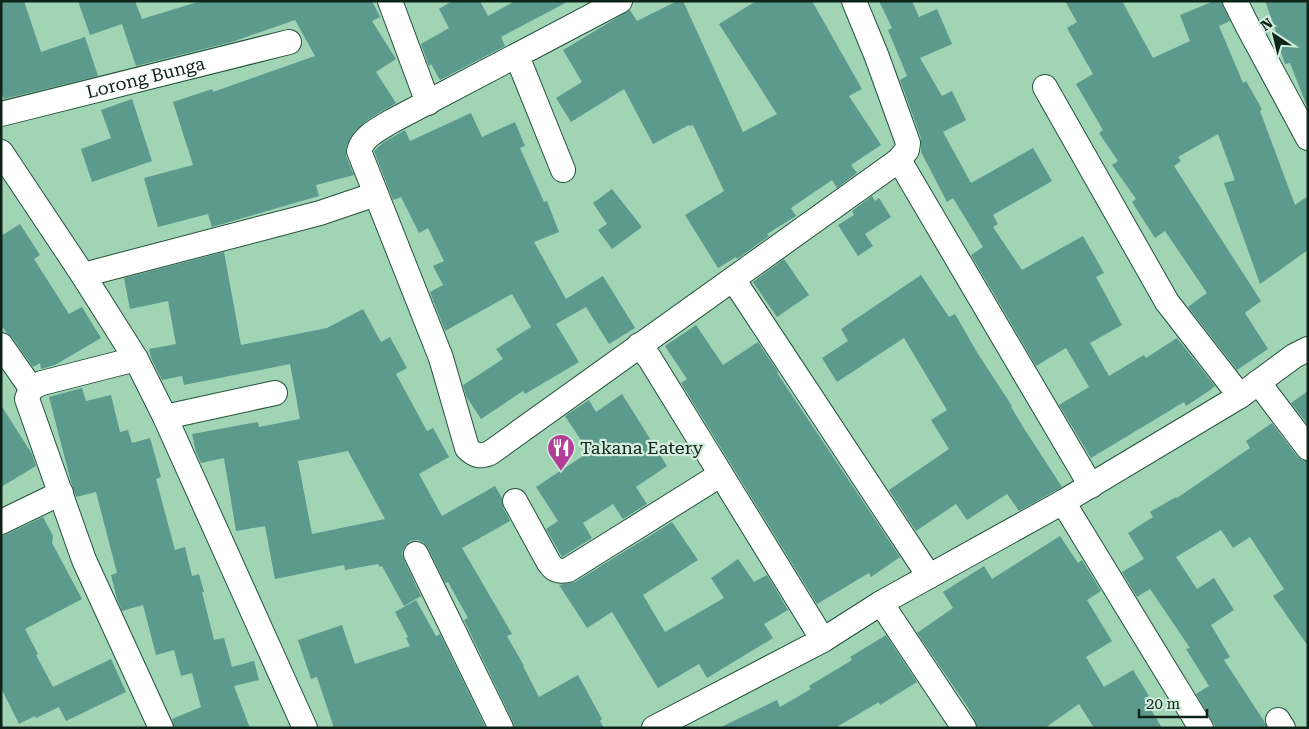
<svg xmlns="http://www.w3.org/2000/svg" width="1309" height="729" font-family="'Roboto Serif',serif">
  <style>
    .building { fill: #5b9a8c; fill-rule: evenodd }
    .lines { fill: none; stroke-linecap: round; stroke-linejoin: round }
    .street-casing { stroke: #22533a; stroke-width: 26 }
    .street { stroke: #fff; stroke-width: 24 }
    .labels { text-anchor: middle; stroke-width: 4.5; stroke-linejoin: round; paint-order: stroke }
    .street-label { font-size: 18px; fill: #0f2419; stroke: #d4eede }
    .poi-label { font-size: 18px; fill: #0f2419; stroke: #d4eede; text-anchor: start }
  </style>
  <rect width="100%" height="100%" fill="#a0d4b5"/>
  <g class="building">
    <polygon points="1,1 24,1 41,52 85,37 98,76 4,99 1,91"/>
    <polygon points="78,1 135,1 142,19 201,1 372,1 380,17 372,21 396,59 376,72 396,103 369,119 354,132 346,147 346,156 354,175 316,185 319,196 212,227 208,214 158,227 144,178 193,165 173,102 212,89 213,92 315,56 295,20 232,42 136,66 122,24 90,35"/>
    <polygon points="452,1 480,1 488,16 515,1 569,1 501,37 505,46 440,80 431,64 429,66 421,44 449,28 439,9"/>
    <polygon points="677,1 683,1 743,132 777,114 719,24 756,1 812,1 862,89 849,96 881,145 851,165 857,173 837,188 832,180 791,208 796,216 767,234 769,236 737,259 736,257 718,268 685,215 724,191 693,125 690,126 689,125 653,144 624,89 571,122 556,98 582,82 563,50 630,10 637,21"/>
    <polygon points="879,1 912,1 919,17 937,9 952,44 920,58 942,96 952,91 966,120 943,132 971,183 1033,148 1052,181 993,215 998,224 993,227 1022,270 1083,236 1104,273 1096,277 1122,325 1090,343 1109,376 1144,355 1146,358 1177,338 1215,386 1209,391 1186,406 1184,402 1091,458 1059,405 1089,387 1066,348 1036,366 971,255 983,247 953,198 947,202 921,152 921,138 900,80 907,76 888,30 892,28"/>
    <polygon points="1065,1 1122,1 1153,58 1190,41 1180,15 1214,1 1221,1 1230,21 1219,26 1243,83 1246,81 1262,109 1260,111 1295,205 1308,196 1308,250 1260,284 1224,183 1235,180 1218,134 1178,157 1181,161 1174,166 1261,301 1245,313 1268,349 1237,370 1188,307 1207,293 1165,231 1155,238 1132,202 1136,199 1112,165 1118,161 1099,133 1103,130 1076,84 1093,74 1067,28 1077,22"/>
    <polygon points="1265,1 1308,1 1308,104 1306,104 1290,63 1285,64 1274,32 1276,31"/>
    <polygon points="132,99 152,161 92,182 81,149 111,138 101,110"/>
    <polygon points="471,113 482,137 515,122 525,146 520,148 544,202 547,201 559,232 534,242 566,299 603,276 635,328 609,344 586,307 556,324 579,362 525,394 523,391 481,419 466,396 463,385 503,359 496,349 531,327 512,294 445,331 430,292 443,285 433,266 444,261 428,228 419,233 401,197 393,200 374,151 384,142 405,130 410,141"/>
    <polygon points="612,189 642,227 612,249 598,230 607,224 593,203"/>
    <polygon points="872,196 875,201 879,198 891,217 865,234 873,246 858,256 838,225 854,215 852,211"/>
    <polygon points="20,224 40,255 34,259 69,314 82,307 101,338 55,365 41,369 40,363 33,367 12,337 6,332 1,325 1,236"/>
    <path d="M224,252L241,345L327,328L363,309L381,342L390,337L407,368L396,374L427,431L433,428L449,457L419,474L442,516L495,486L502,498L503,507L510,521L462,548L512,634L507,636L524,666H523L539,697L578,675L602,719L600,721L604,728H515L513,722L464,620L468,618L448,582L445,583L428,548L423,542L417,540L410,541L405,546L402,553L404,560L421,596L404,606L382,566L380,567L378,564L345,570L344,565L275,579L265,526L236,531L224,458L201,463L196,452L192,434L258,422L259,427L300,419L290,364L184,385L182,376L162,380L151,358L149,349L176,344L168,301L130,309L124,278ZM348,451L385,519L312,534L298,461Z"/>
    <polygon points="784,259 809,295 777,317 753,282"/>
    <polygon points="921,275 949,317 955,314 978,354 1012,406 1011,407 1025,430 1062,487 1019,511 1007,494 967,520 956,504 916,531 889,490 949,449 931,420 947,410 904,338 837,382 822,358 848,341 841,329"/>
    <polygon points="696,325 723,365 758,342 778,372 777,373 900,557 871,577 869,573 817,604 681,383 687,379 665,346"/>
    <polygon points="82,388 86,401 111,395 120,432 128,430 132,443 150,438 161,477 156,479 175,550 185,547 192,576 199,574 204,592 202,592 214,640 224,638 232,667 254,661 259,680 234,686 250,728 174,728 172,719 201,707 192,673 181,676 174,650 156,655 143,605 122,611 117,599 111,575 117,573 96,492 76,497 71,482 49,397"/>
    <polygon points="1308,391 1308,425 1291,403"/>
    <polygon points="622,394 667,466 636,487 647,504 623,519 613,504 583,523 592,538 562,557 546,529 558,521 536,487 589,452 565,416 589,400 596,412"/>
    <polygon points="1,405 32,454 36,466 1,487"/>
    <polygon points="1272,423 1297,456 1302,460 1308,461 1308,646 1273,596 1284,589 1250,537 1233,548 1221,530 1176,557 1197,589 1214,578 1234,610 1211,625 1230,657 1224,660 1264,721 1267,728 1216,728 1196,694 1209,686 1186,649 1190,648 1150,589 1137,597 1122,572 1144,559 1128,533 1153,517 1150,512 1176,497 1177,498 1250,448 1246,441"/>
    <polygon points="43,517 53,536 52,543 82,599 25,629 38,654 36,655 53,687 111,659 126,692 66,721 59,707 36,718 35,716 19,724 1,688 1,536 7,534"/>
    <polygon points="672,522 698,560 643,595 665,632 724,598 711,578 738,559 754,582 767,575 788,610 764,624 773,638 707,678 699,664 658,688 612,612 587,628 559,585 575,582"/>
    <polygon points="1060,536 1078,563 1082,560 1101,591 1087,600 1112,641 1086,657 1104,687 1133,670 1149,696 1144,698 1162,728 1094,728 1079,704 1045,728 978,728 969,709 917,633 953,608 943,592 984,566 992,579"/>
    <polygon points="416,600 436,636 440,634 486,728 334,728 317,677 311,679 298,640 342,625 355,664 410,646 406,638 408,637 395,612"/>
    <polygon points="886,635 917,682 880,705 879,702 835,728 719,728 777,700 780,707 811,689 809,686 852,660 850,657"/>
  </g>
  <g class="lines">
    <defs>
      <g id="street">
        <polyline points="390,1 428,103"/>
        <path d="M620,1L392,121C379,129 363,136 359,151L441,358L467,448C475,456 480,457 490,453L899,160L907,150L908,143L877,57L854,1"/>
        <polyline points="1235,1 1247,25 1308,138"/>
        <polyline points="517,56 563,170"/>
        <polyline points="1045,87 1167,302 1240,396"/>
        <path id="s1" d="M1,114L289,42"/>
        <polyline points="1,152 83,275 136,359 165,417 305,728"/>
        <polyline points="899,160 1091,486"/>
        <polyline points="83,275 320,213 376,194"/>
        <polyline points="733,279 929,576"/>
        <polyline points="1,345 31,388"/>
        <polyline points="639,345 650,359 823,640"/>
        <polyline points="136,359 42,383 31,388 27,399 84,560 161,728"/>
        <polyline points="1258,382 1308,448"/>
        <polyline points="165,417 275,393"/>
        <path d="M515,501L549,563C554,570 558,572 568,570L720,475"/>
        <polyline points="1063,502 1201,728"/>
        <polyline points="1,522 61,493"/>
        <polyline points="416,554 501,728"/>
        <polyline points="881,603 964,728"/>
        <polyline points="1278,720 1283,728"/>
        <polyline points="654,728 823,640 881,603 1063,502 1240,396 1294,356 1308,349"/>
      </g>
    </defs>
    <use href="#street" class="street-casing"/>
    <use href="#street" class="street"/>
  </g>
  <defs>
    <symbol id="restaurant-pin" viewBox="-11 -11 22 30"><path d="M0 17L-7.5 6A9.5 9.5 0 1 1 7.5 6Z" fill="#b33e97" stroke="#d4eede"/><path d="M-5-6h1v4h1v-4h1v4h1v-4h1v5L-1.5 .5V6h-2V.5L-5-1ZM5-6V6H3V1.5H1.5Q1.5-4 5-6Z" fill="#fff"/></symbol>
  </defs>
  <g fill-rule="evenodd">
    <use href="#restaurant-pin" x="545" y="432" width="32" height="43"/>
  </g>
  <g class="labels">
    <g class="street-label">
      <text dy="6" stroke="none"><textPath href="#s1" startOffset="149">Lorong Bunga</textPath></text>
    </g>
    <g class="poi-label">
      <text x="580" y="454">Takana Eatery</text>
    </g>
  </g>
  <rect width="1309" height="729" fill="none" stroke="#0f2419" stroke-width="5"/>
  <g transform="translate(1274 35) rotate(325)" stroke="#d4eede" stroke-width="4" paint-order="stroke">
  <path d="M0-4L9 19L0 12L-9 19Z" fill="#0f2419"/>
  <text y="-8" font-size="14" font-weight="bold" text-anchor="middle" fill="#0f2419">N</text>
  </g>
  <path d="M1139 709v8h68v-8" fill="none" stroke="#0f2419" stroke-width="2.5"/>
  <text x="1146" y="709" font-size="15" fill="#0f2419" stroke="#d4eede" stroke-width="4" paint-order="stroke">20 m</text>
</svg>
